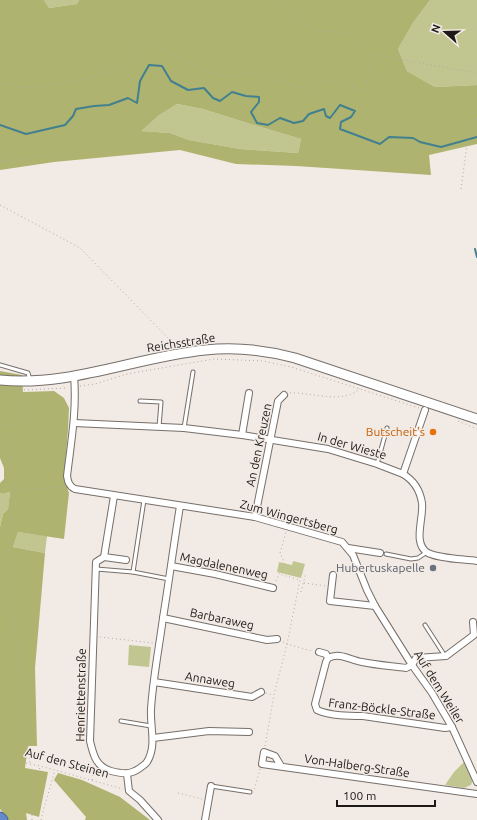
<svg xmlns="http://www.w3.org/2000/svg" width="477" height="820" font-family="Ubuntu,sans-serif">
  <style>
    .green { fill: #c1c691 }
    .forest { fill: #aeb46f; fill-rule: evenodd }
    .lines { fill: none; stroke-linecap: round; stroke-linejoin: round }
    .stream { stroke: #427f8f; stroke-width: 2 }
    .lane-casing { stroke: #766f6a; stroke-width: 5 }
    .street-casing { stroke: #766f6a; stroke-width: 8 }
    .secondary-casing { stroke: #766f6a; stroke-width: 11 }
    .highway-casing { stroke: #4c618d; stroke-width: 13 }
    .path { stroke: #b1aba6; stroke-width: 1; stroke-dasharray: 1 3; stroke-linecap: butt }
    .lane { stroke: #fff; stroke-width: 3 }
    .street { stroke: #fff; stroke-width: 6 }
    .secondary { stroke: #fff; stroke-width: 9 }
    .highway { stroke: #68c; stroke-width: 11 }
    .food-dot { fill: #e8710a; stroke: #f2eae4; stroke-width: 1.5 }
    .worship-dot { fill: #6b7280; stroke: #f2eae4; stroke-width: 1.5 }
    .labels { text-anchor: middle; stroke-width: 3; stroke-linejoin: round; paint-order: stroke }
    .street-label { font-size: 12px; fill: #1c1917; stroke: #f2eae4 }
    .food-label { font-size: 12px; fill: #c56008; stroke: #f2eae4; text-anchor: end }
    .worship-label { font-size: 12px; fill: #5b616d; stroke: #f2eae4; text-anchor: end }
  </style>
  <rect width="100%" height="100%" fill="#f2eae4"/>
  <g class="green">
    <polygon points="44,0 79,0 77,4 49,8"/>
    <polygon points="430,0 477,0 477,85 435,87 407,71 398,49 413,23"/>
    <polygon points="177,104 203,109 247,123 301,139 298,153 240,149 189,140 170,133 140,131 158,116"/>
    <polygon points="10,492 8,509 3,514 0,527 0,493 3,494"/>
    <polygon points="18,532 47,536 45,553 13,547"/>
    <polygon points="293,561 305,564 301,578 277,572 279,562 292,565"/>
    <polygon points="129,645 151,647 149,667 128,665"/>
    <polygon points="465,761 473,779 471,785 464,788 445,785 454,772"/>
  </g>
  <g class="forest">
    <path d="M0,0H44L49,8L77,4L79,0H430L413,23L398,49L407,71L435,87L477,85V144L429,155L431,175L296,166L236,164L180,150L54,162L0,170ZM177,104L203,109L247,123L301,139L298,153L240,149L189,140L170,133L141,131L158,116Z"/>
    <polygon points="0,371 22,375 23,392 54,391 64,398 69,408 68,430 64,479 69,493 64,539 18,532 13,547 45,553 35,668 37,746 28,746 25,768 48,772 39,817 26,813 27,820 9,820 0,809 0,527 3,514 8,509 10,492 3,494 0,493 0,483 4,479 4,468 0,458"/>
    <polygon points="58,773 82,780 120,797 150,820 85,820 86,817 54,780"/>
  </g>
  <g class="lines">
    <g class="stream">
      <polyline points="0,125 26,134 65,125 73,116 76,109 94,106 109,105 128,98 137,103 140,81 149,65 162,66 171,81 188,90 204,88 213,98 220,101 232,92 246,96 259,97 259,102 251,112 257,123 268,125 280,118 294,123 303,121 309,114 324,109 326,116 330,118 340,105 355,111 351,117 341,122 340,129 380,144 389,137 413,138 420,142 441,147 477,137"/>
      <polyline points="475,249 477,257"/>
    </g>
    <defs>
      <g id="lane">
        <polyline points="0,365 28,373 30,380"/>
        <polyline points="140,401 161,402 159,427"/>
        <polyline points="184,428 193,372"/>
        <polyline points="377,464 387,428"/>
        <polyline points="386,554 411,559 418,558 427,552"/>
        <polyline points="96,569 133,572 169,579"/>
        <polyline points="133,572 144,500"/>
        <polyline points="425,625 445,656"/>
        <polyline points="121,721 151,726"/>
        <polyline points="211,786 250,792"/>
      </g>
      <g id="street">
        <path d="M74,376C77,409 71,443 67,476C68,482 69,486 75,489L255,517L342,542L353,555L367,590L375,606L412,665L432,693L452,727L477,782"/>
        <path d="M425,410L403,474C413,480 420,490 422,503C424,518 412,544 428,553C441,559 463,559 477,561"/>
        <polyline points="74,423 184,428 242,435 328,449 377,464 403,474"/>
        <polyline points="242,435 249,393"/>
        <path d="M114,496L104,557L96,562L90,741C93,754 96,767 111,771C123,774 130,775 140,768C142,766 145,765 147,762C157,746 150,727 151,709C153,678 159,648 163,618C169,581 174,543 180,506"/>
        <polyline points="255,517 278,401 284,395"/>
        <polyline points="348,548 380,553"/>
        <polyline points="104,557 126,560"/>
        <polyline points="171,566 215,574 273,588"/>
        <polyline points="333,575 330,601 375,606"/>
        <polyline points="163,618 267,640 277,639"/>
        <path d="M319,652L326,654L328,658C340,652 350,660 362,662C376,665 391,666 406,668L412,665L416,658L446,656L474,635L473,622"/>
        <path d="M328,658L326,662L315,704L317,710C331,716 349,716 363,716L445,728L452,727"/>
        <polyline points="154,682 252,697 261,692"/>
        <polyline points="153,738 209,731 249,732"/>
        <polyline points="281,766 275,756 264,752 262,764 477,794"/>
        <polyline points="127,774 129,791 140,800 158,820"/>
        <polyline points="205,820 211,786"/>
      </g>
      <path id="secondary" d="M0,380C70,387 136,357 205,350C235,347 266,350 295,358L477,419"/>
      <polyline id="highway" points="0,818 2,820"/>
    </defs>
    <use href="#lane" class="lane-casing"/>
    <use href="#street" class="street-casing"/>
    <use href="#secondary" class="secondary-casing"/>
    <use href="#highway" class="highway-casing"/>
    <g class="path">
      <polyline points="279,0 294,18 316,30 345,33 371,54 477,73"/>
      <polyline points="0,84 28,88 83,80 125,66 145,42 219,76 260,74 307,90 326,80 366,91 371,54"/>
      <polyline points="0,161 53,155"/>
      <polyline points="461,189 467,144 471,126 477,119"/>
      <polyline points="0,205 80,248 172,342 173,347"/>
      <polyline points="80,386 95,384 127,374 214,359 263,361 291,367 419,408"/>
      <polyline points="0,389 27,390 67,388"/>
      <polyline points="27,392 26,417 5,429 14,490 7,559 30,764"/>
      <path d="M290,393C311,392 345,405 360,388"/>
      <polyline points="458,421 477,429"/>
      <polyline points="0,424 5,428"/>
      <polyline points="15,490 64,487"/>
      <polyline points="276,581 280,572 282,572 284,562 280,553 286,532"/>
      <polyline points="304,583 326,586"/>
      <polyline points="301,592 306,573"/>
      <polyline points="100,637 153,643"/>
      <polyline points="283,642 287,644 312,651"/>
      <polyline points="266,693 273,695"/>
      <polyline points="265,746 274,695 287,644 300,580 279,574"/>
      <polyline points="0,754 11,760 40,766 123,789"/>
      <polyline points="92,780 93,765"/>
      <polyline points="254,789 255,787 260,769"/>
      <polyline points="178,793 202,799"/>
      <polyline points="32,820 32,797 40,767"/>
      <polyline points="41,820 44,808 55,770"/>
    </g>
    <use href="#lane" class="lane"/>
    <use href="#street" class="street"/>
    <use href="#secondary" class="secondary"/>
    <use href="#highway" class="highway"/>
  </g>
  <circle class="food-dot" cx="433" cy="432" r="4"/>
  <circle class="worship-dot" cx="433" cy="568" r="4"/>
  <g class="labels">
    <g class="street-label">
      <text transform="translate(181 343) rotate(-9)" y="4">Reichsstraße</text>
      <text transform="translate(259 445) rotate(-78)" y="4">An den Kreuzen</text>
      <text transform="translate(352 446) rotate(16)" y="4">In der Wieste</text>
      <text transform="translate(289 517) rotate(15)" y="4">Zum Wingertsberg</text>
      <text transform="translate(224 566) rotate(12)" y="4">Magdalenenweg</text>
      <text transform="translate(222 619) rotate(12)" y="4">Barbaraweg</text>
      <text transform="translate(210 680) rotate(9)" y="4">Annaweg</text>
      <text transform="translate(439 687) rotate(58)" y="4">Auf dem Weiler</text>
      <text transform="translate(81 695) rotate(-89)" y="4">Henriettenstraße</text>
      <text transform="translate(382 709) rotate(7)" y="4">Franz-Böckle-Straße</text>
      <text transform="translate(67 763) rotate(15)" y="4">Auf den Steinen</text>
      <text transform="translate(357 766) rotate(8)" y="4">Von-Halberg-Straße</text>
    </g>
    <g class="food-label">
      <text x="425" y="436">Butscheit's</text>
    </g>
    <g class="worship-label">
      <text x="425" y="572">Hubertuskapelle</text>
    </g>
  </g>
  <g transform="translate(445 32) rotate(290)" stroke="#f2eae4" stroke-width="3" paint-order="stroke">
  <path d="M0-3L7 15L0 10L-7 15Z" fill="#1c1917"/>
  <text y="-6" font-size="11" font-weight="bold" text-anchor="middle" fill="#1c1917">N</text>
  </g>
  <path d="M337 800v6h98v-6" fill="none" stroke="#1c1917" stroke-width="2"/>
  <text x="343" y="800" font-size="12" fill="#1c1917" stroke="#f2eae4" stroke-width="3" paint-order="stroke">100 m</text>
</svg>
